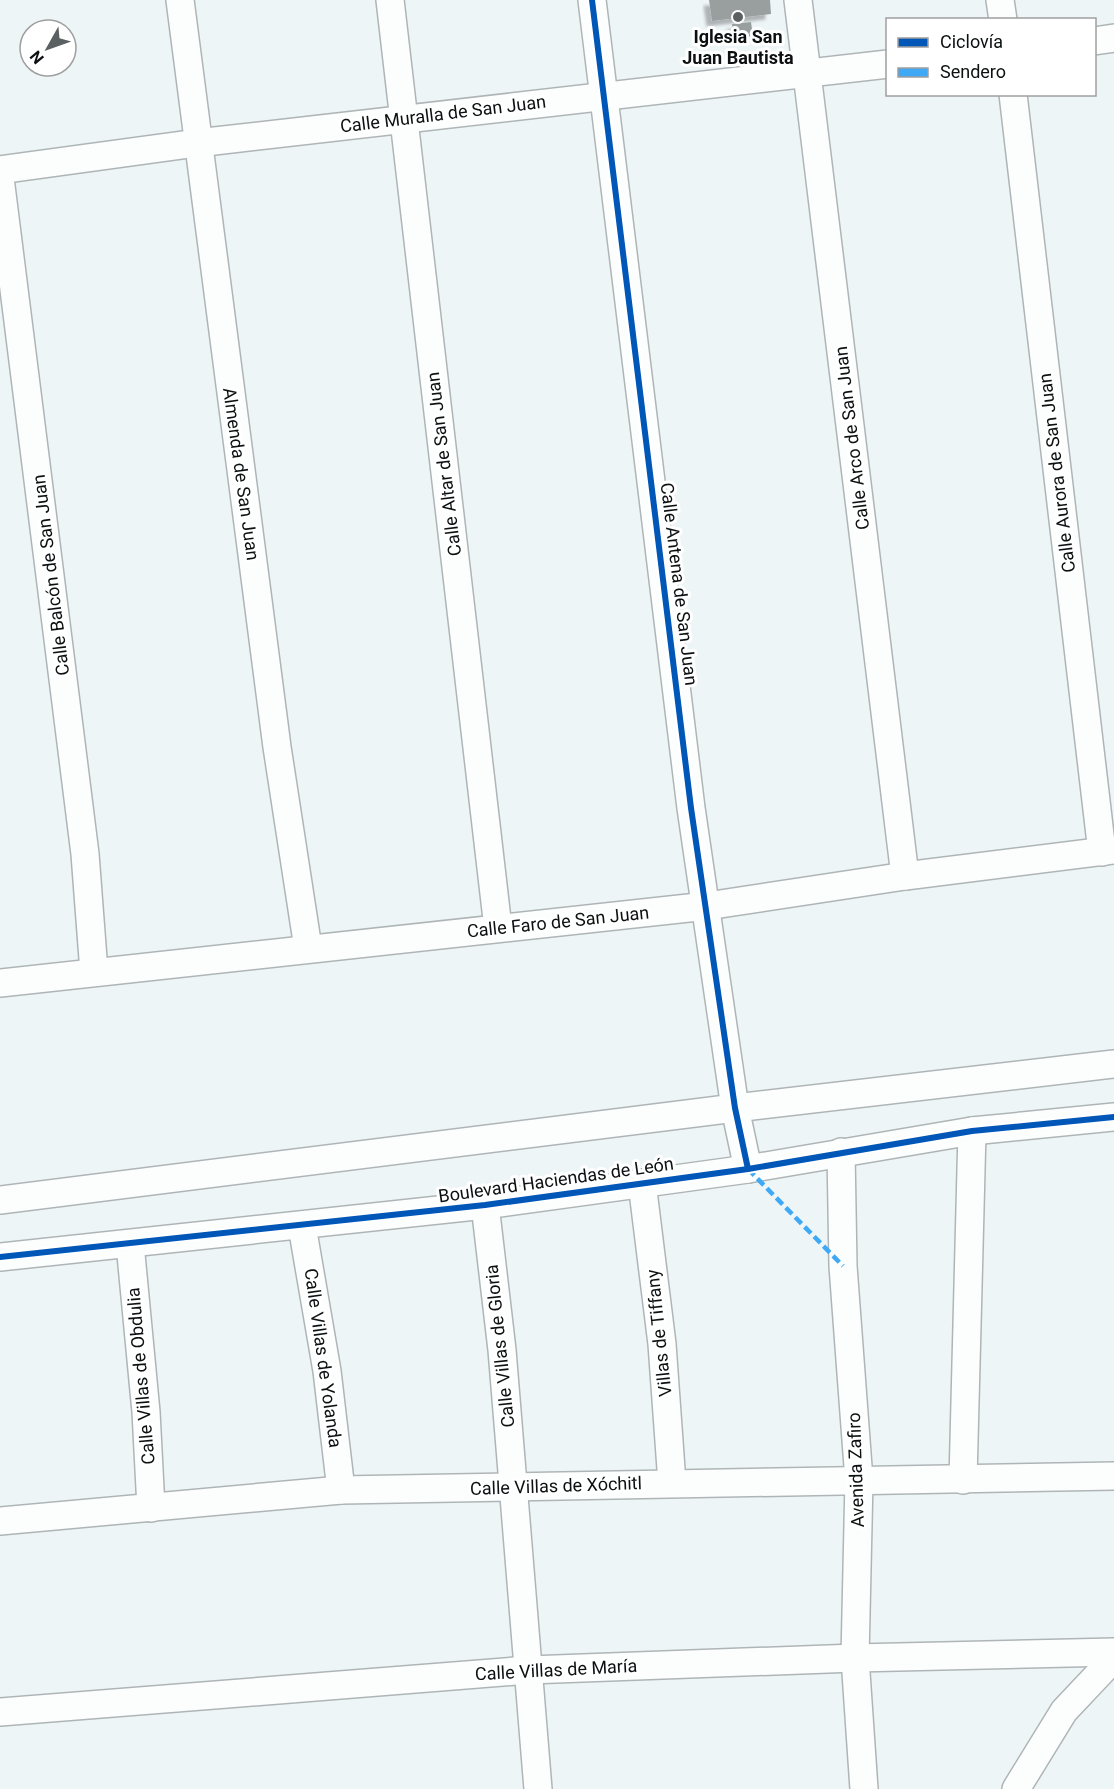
<svg xmlns="http://www.w3.org/2000/svg" width="1114" height="1789" font-family="Roboto,sans-serif">
  <style>
    .building { fill: #999e9e; filter: url(#shadow) }
    .lines { fill: none; stroke-linecap: round; stroke-linejoin: round }
    .minor-casing { stroke: #afb5b6; stroke-width: 30 }
    .minor { stroke: #fcfefe; stroke-width: 27 }
    .quiet { stroke: #3fa9f5; stroke-width: 4.5; stroke-dasharray: 9 4.5; stroke-linecap: butt }
    .cycleway-casing { stroke: #fff; stroke-width: 10 }
    .cycleway { stroke: #0057b8; stroke-width: 6 }
    .poi-dot { fill: #5b6062; stroke: #fff; stroke-width: 2 }
    .labels { text-anchor: middle; stroke-width: 6; stroke-linejoin: round; paint-order: stroke }
    .poi-label { font-size: 18px; font-weight: bold; fill: #0c1011; stroke: #fff }
    .street-label { font-size: 18px; fill: #0c1011; stroke: #fff }
  </style>
  <defs>
    <filter id="shadow"><feDropShadow dx="-5.5" dy="5.5" stdDeviation="1.5" flood-color="#0004"/></filter>
  </defs>
  <rect width="100%" height="100%" fill="#eef5f7"/>
  <g class="building">
    <polygon points="709,0 770,0 771,14 712,21"/>
    <polygon points="751,22 753,36 734,39 732,24"/>
  </g>
  <g class="lines">
    <defs>
      <g id="minor">
        <polyline points="180,0 277,747 308,948"/>
        <polyline points="390,0 498,928"/>
        <polyline points="592,0 691,808 735,1108 748,1169"/>
        <polyline points="798,0 905,876"/>
        <polyline points="1000,0 1003,20"/>
        <polyline points="1094,41 1114,38"/>
        <polyline points="1013,94 1102,852"/>
        <polyline points="0,170 197,143 888,64"/>
        <polyline points="0,178 85,854 94,972"/>
        <polyline points="0,983 707,906 905,876 1114,850"/>
        <polyline points="841,1152 843,1266 859,1480 855,1658 864,1789"/>
        <polyline points="642,1183 662,1344 672,1483"/>
        <polyline points="0,1200 735,1108 1114,1064"/>
        <polyline points="485,1205 502,1350 538,1789"/>
        <polyline points="302,1226 327,1371 341,1490"/>
        <polyline points="130,1244 146,1412 151,1508"/>
        <polyline points="0,1257 485,1205 748,1169 972,1131 1114,1117"/>
        <polyline points="963,1480 972,1131"/>
        <polyline points="0,1521 341,1490 1114,1476"/>
        <polyline points="0,1712 529,1670 855,1658 1114,1652"/>
        <polyline points="1016,1789 1064,1711 1114,1658"/>
      </g>
    </defs>
    <use href="#minor" class="minor-casing"/>
    <use href="#minor" class="minor"/>
    <polyline class="quiet" points="748,1169 843,1266"/>
    <defs>
      <g id="cycleway">
        <polyline points="592,0 691,808 735,1108 748,1169"/>
        <polyline points="0,1257 485,1205 748,1169 972,1131 1114,1117"/>
      </g>
    </defs>
    <use href="#cycleway" class="cycleway-casing"/>
    <use href="#cycleway" class="cycleway"/>
  </g>
  <circle class="poi-dot" cx="738" cy="17" r="6"/>
  <g class="labels">
    <g class="poi-label">
      <text x="738" y="43">Iglesia San<tspan x="738" dy="21">Juan Bautista</tspan></text>
    </g>
    <g class="street-label">
      <text transform="translate(443 114) rotate(-7)" y="6">Calle Muralla de San Juan</text>
      <text transform="translate(852 438) rotate(-97)" y="6">Calle Arco de San Juan</text>
      <text transform="translate(444 464) rotate(-97)" y="6">Calle Altar de San Juan</text>
      <text transform="translate(1057 473) rotate(-97)" y="6">Calle Aurora de San Juan</text>
      <text transform="translate(241 474) rotate(82)" y="6">Almenda de San Juan</text>
      <text transform="translate(51 575) rotate(-97)" y="6">Calle Balcón de San Juan</text>
      <text transform="translate(679 584) rotate(83)" y="6">Calle Antena de San Juan</text>
      <text transform="translate(558 922) rotate(-6)" y="6">Calle Faro de San Juan</text>
      <text transform="translate(556 1180) rotate(-8)" y="6">Boulevard Haciendas de León</text>
      <text transform="translate(659 1333) rotate(-96)" y="6">Villas de Tiffany</text>
      <text transform="translate(500 1346) rotate(-96)" y="6">Calle Villas de Gloria</text>
      <text transform="translate(323 1358) rotate(82)" y="6">Calle Villas de Yolanda</text>
      <text transform="translate(141 1376) rotate(-95)" y="6">Calle Villas de Obdulia</text>
      <text transform="translate(856 1470) rotate(-92)" y="6">Avenida Zafiro</text>
      <text transform="translate(556 1486) rotate(-2)" y="6">Calle Villas de Xóchitl</text>
      <text transform="translate(556 1670) rotate(-3)" y="6">Calle Villas de María</text>
    </g>
  </g>
  <rect x="886" y="18" width="210" height="78" fill="#ffffff" stroke="#9e9fa0" stroke-width="1.5"/>
  <rect x="898" y="38" width="30" height="9" fill="#0057b8" stroke="#9e9fa0" stroke-width="1.5"/>
  <text x="940" y="48" font-size="18" fill="#0c1011">Ciclovía</text>
  <rect x="898" y="68" width="30" height="9" fill="#3fa9f5" stroke="#9e9fa0" stroke-width="1.5"/>
  <text x="940" y="78" font-size="18" fill="#0c1011">Sendero</text>
  <g transform="translate(48 48) rotate(230)"><circle r="28" fill="#ffffff" stroke="#9e9fa0" stroke-width="1.5"/>
  <path d="M0-4.5L10 22L0 15L-10 22Z" fill="#5b6062"/>
  <text y="-9" font-size="16" font-weight="bold" text-anchor="middle" fill="#0c1011">N</text>
  </g>
</svg>
